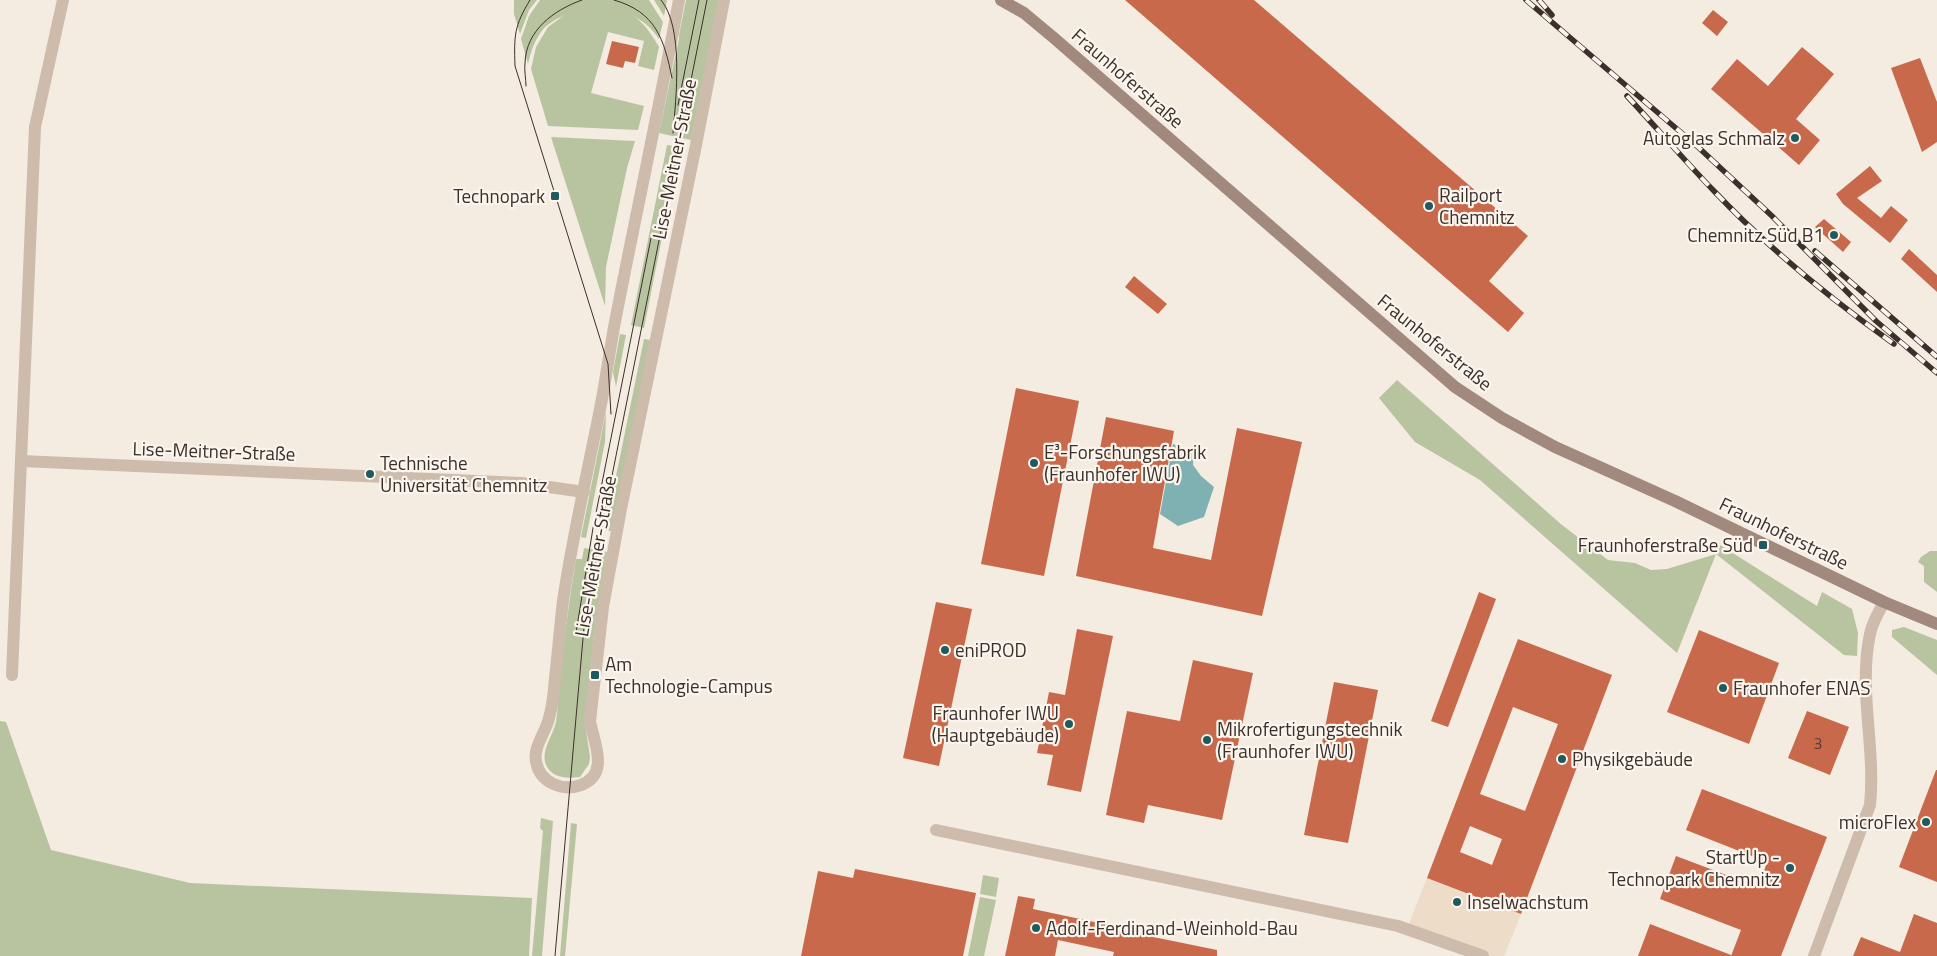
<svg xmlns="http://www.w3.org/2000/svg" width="1937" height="956" font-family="'Titillium Web',sans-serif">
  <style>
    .green { fill: #b8c4a0 }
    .plaza { fill: #ecdcc8 }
    .water { fill: #7fb0b2 }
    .building { fill: #c8694b; fill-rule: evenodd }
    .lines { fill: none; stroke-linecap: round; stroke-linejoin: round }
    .street { stroke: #cdbbac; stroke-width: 12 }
    .secondary { stroke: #a18a7d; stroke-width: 12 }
    .tram { stroke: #3b302b; stroke-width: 1 }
    .rail-casing { stroke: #3b302b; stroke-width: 5.5 }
    .rail { stroke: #fbf5ee; stroke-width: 4; stroke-dasharray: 11; stroke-linecap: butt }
    .poi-dot { fill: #1f5a5e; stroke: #fbf5ee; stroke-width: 2 }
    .labels { text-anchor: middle; stroke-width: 4.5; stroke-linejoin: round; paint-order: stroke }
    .number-label { font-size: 16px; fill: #5e3e33 }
    .street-label { font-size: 19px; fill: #3b302b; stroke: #fbf5ee }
    .poi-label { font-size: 19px; fill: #3b302b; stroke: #fbf5ee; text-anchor: start }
  </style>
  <rect width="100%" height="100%" fill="#f4ebe1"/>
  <g class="green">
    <polygon points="514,0 537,0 529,10 520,34 514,14"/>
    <path d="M540,0H649L663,22L659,39C634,0 576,0 544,28C535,39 531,51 528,64L521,39L529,16Z"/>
    <polygon points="654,0 667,0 664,16"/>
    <polygon points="686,0 719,0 691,140 659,133 679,39 679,35"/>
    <path d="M592,5C628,8 641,15 659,47L654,70L638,66L644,41L608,32L591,93L644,106L638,130L548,126L531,69L536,47L548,27L570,11Z"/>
    <polygon points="551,137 635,141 627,168 606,267 605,306"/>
    <polygon points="667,145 680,147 644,328 631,325"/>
    <polygon points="620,334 626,335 616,387 613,372"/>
    <polygon points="644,339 651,340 611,531 605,530"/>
    <polygon points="1397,380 1562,525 1608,560 1635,563 1651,570 1667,569 1716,554 1720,545 1817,606 1822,592 1852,609 1858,633 1857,656 1844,655 1716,554 1677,653 1480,480 1415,442 1379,398"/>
    <polygon points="606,412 605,442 586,538 581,537"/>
    <path d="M584,548L607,552L594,634L585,723L590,757L589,764L580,777C566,779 550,778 545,762C542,749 553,735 556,722C558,709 558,697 559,684C564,642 569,600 576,559H582Z"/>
    <polygon points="1930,551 1937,551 1937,592 1924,582 1924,566 1918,562 1921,557"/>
    <polygon points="1904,627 1937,640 1937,675 1892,637 1892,630"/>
    <polygon points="0,721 6,722 51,850 190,883 532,898 529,956 0,956"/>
    <polygon points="541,818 553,821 542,956 532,956 543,831 540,828"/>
    <polygon points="571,823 577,824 565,956 560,956"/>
    <polygon points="983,875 999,878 996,897 980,894"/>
    <polygon points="980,897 996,900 984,956 968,956"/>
  </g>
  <polygon class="plaza" points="1427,878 1521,914 1504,956 1483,956 1407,929"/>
  <polygon class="water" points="1173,444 1194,452 1193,465 1201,476 1214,487 1204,517 1178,526 1160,514"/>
  <g class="building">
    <polygon points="1125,0 1254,0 1528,236 1489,281 1524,313 1508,332"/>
    <polygon points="1713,10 1728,22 1717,36 1702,23"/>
    <polygon points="612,41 639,47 635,63 625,61 623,68 606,64"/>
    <polygon points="1802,47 1834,74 1796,119 1820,140 1799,165 1711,89 1737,59 1768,86"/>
    <polygon points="1920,58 1937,102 1937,142 1922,152 1891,68"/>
    <polygon points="1870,166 1882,181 1857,198 1881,218 1891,206 1908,220 1890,243 1843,204 1836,194"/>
    <polygon points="1824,219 1851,242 1843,252 1815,227"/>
    <polygon points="1909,249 1937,275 1937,292 1901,259"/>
    <polygon points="1134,276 1167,304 1158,314 1125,287"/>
    <polygon points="1016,388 1079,401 1044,576 981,564"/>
    <polygon points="1106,417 1174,431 1153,548 1211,560 1237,428 1302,442 1262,616 1076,576"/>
    <polygon points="1479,592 1496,599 1448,727 1431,721"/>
    <polygon points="936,602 972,609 939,766 903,758"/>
    <polygon points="1077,629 1113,636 1081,792 1047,785 1053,755 1037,753 1049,692 1065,695"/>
    <polygon points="1699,630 1779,663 1749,744 1667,712"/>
    <path d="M1518,639L1612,675L1521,914L1427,878ZM1513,707L1558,724L1525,811L1480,794ZM1470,826L1502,839L1492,865L1460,852Z"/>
    <polygon points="1193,660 1253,673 1222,820 1148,805 1144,823 1106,815 1127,711 1180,721"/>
    <polygon points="1334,682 1378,690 1348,843 1304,835"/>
    <polygon points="1807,711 1849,727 1830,775 1788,758"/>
    <polygon points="1936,770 1937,770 1937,882 1899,867"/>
    <polygon points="1702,789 1827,837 1781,956 1731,956 1741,930 1660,899 1676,856 1758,887 1763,874 1767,862 1686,830"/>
    <polygon points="855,869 976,893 963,956 801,956 818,871 853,878"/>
    <polygon points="1018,896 1035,899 1033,909 1118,927 1119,930 1217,950 1217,956 1113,956 1114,952 1058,940 1055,956 1005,956"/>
    <polygon points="1914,914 1937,923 1937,956 1853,956 1861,937 1900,952"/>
    <polygon points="1650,924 1731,955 1731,956 1638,956"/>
  </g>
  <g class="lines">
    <g class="street">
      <path d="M679,0C659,109 635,218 614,327C610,351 606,375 602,399C589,466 573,533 563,601C560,626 558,652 555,678C554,691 553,705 549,718C546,732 533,747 536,761C539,782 562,792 581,785C610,774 594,743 590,721L603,607L621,509L696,145L724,0"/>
      <polyline points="21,461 521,483 584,492"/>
      <polyline points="12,675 35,127 63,0"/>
      <polyline points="936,830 1398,926 1483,956"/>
      <path d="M1814,956L1870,805C1876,748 1858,690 1870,634C1872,623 1879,612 1884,602"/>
    </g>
    <polyline class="secondary" points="1001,0 1024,13 1054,38 1455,387 1502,418 1555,447 1675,501 1884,602 1937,624"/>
    <g class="tram">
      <path d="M530,0C514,26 514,36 515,66L608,364L611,414"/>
      <path d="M614,0C656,12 664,39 672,78"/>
      <path d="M661,0C684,27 676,98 673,133"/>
      <path d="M526,86C526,79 524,70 525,63C526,30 554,10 582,0"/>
      <polyline points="678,105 699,0"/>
      <polyline points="576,633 593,528 651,238"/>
      <polyline points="555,956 584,627 598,546 707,0"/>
    </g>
    <defs>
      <g id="rail">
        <polyline points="1526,0 1698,147 1772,216 1876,321 1937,373"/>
        <polyline points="1539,0 1552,15"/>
        <path d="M1627,96C1656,127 1684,160 1714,191C1767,247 1831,299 1894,344"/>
        <polyline points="1815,251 1937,357"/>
      </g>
    </defs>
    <use href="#rail" class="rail-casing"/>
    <use href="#rail" class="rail"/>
  </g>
  <g class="poi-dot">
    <circle cx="1795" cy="138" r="5"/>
    <rect x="550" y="191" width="10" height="10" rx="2.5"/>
    <circle cx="1429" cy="206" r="5"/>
    <circle cx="1834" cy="235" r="5"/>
    <circle cx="1034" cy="463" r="5"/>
    <circle cx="370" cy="474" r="5"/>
    <rect x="1758" y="540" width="10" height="10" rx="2.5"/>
    <circle cx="945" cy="650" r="5"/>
    <rect x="590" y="670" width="10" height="10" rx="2.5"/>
    <circle cx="1723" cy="688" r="5"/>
    <circle cx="1069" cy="724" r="5"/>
    <circle cx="1207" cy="740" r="5"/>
    <circle cx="1562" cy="759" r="5"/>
    <circle cx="1926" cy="822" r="5"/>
    <circle cx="1790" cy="868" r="5"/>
    <circle cx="1457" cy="902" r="5"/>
    <circle cx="1036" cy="928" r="5"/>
  </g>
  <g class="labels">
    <g class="number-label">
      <text x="1818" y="749">3</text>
    </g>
    <g class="street-label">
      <text transform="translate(1128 78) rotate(41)" y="7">Fraunhoferstraße</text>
      <text transform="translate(674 159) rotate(-79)" y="7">Lise-Meitner-Straße</text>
      <text transform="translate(1435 342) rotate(39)" y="7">Fraunhoferstraße</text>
      <text transform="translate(214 451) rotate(2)" y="7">Lise-Meitner-Straße</text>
      <text transform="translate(1784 533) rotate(26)" y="7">Fraunhoferstraße</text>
      <text transform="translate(595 556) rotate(-80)" y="7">Lise-Meitner-Straße</text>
    </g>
    <g class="poi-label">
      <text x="1785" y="145" text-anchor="end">Autoglas Schmalz</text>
      <text x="1439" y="202">Railport<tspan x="1439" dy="22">Chemnitz</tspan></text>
      <text x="545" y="203" text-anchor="end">Technopark</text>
      <text x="1824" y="242" text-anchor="end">Chemnitz Süd B1</text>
      <text x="1044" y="459">E³-Forschungsfabrik<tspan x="1044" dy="22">(Fraunhofer IWU)</tspan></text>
      <text x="380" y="470">Technische<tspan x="380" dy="22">Universität Chemnitz</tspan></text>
      <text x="1753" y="552" text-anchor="end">Fraunhoferstraße Süd</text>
      <text x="955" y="657">eniPROD</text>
      <text x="605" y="671">Am<tspan x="605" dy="22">Technologie-Campus</tspan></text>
      <text x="1733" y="695">Fraunhofer ENAS</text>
      <text x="1059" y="720" text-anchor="end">Fraunhofer IWU<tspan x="1059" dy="22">(Hauptgebäude)</tspan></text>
      <text x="1217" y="736">Mikrofertigungstechnik<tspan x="1217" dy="22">(Fraunhofer IWU)</tspan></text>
      <text x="1572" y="766">Physikgebäude</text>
      <text x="1916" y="829" text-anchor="end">microFlex</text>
      <text x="1780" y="864" text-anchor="end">StartUp -<tspan x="1780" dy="22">Technopark Chemnitz</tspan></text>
      <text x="1467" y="909">Inselwachstum</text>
      <text x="1046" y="935">Adolf-Ferdinand-Weinhold-Bau</text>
    </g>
  </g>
</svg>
